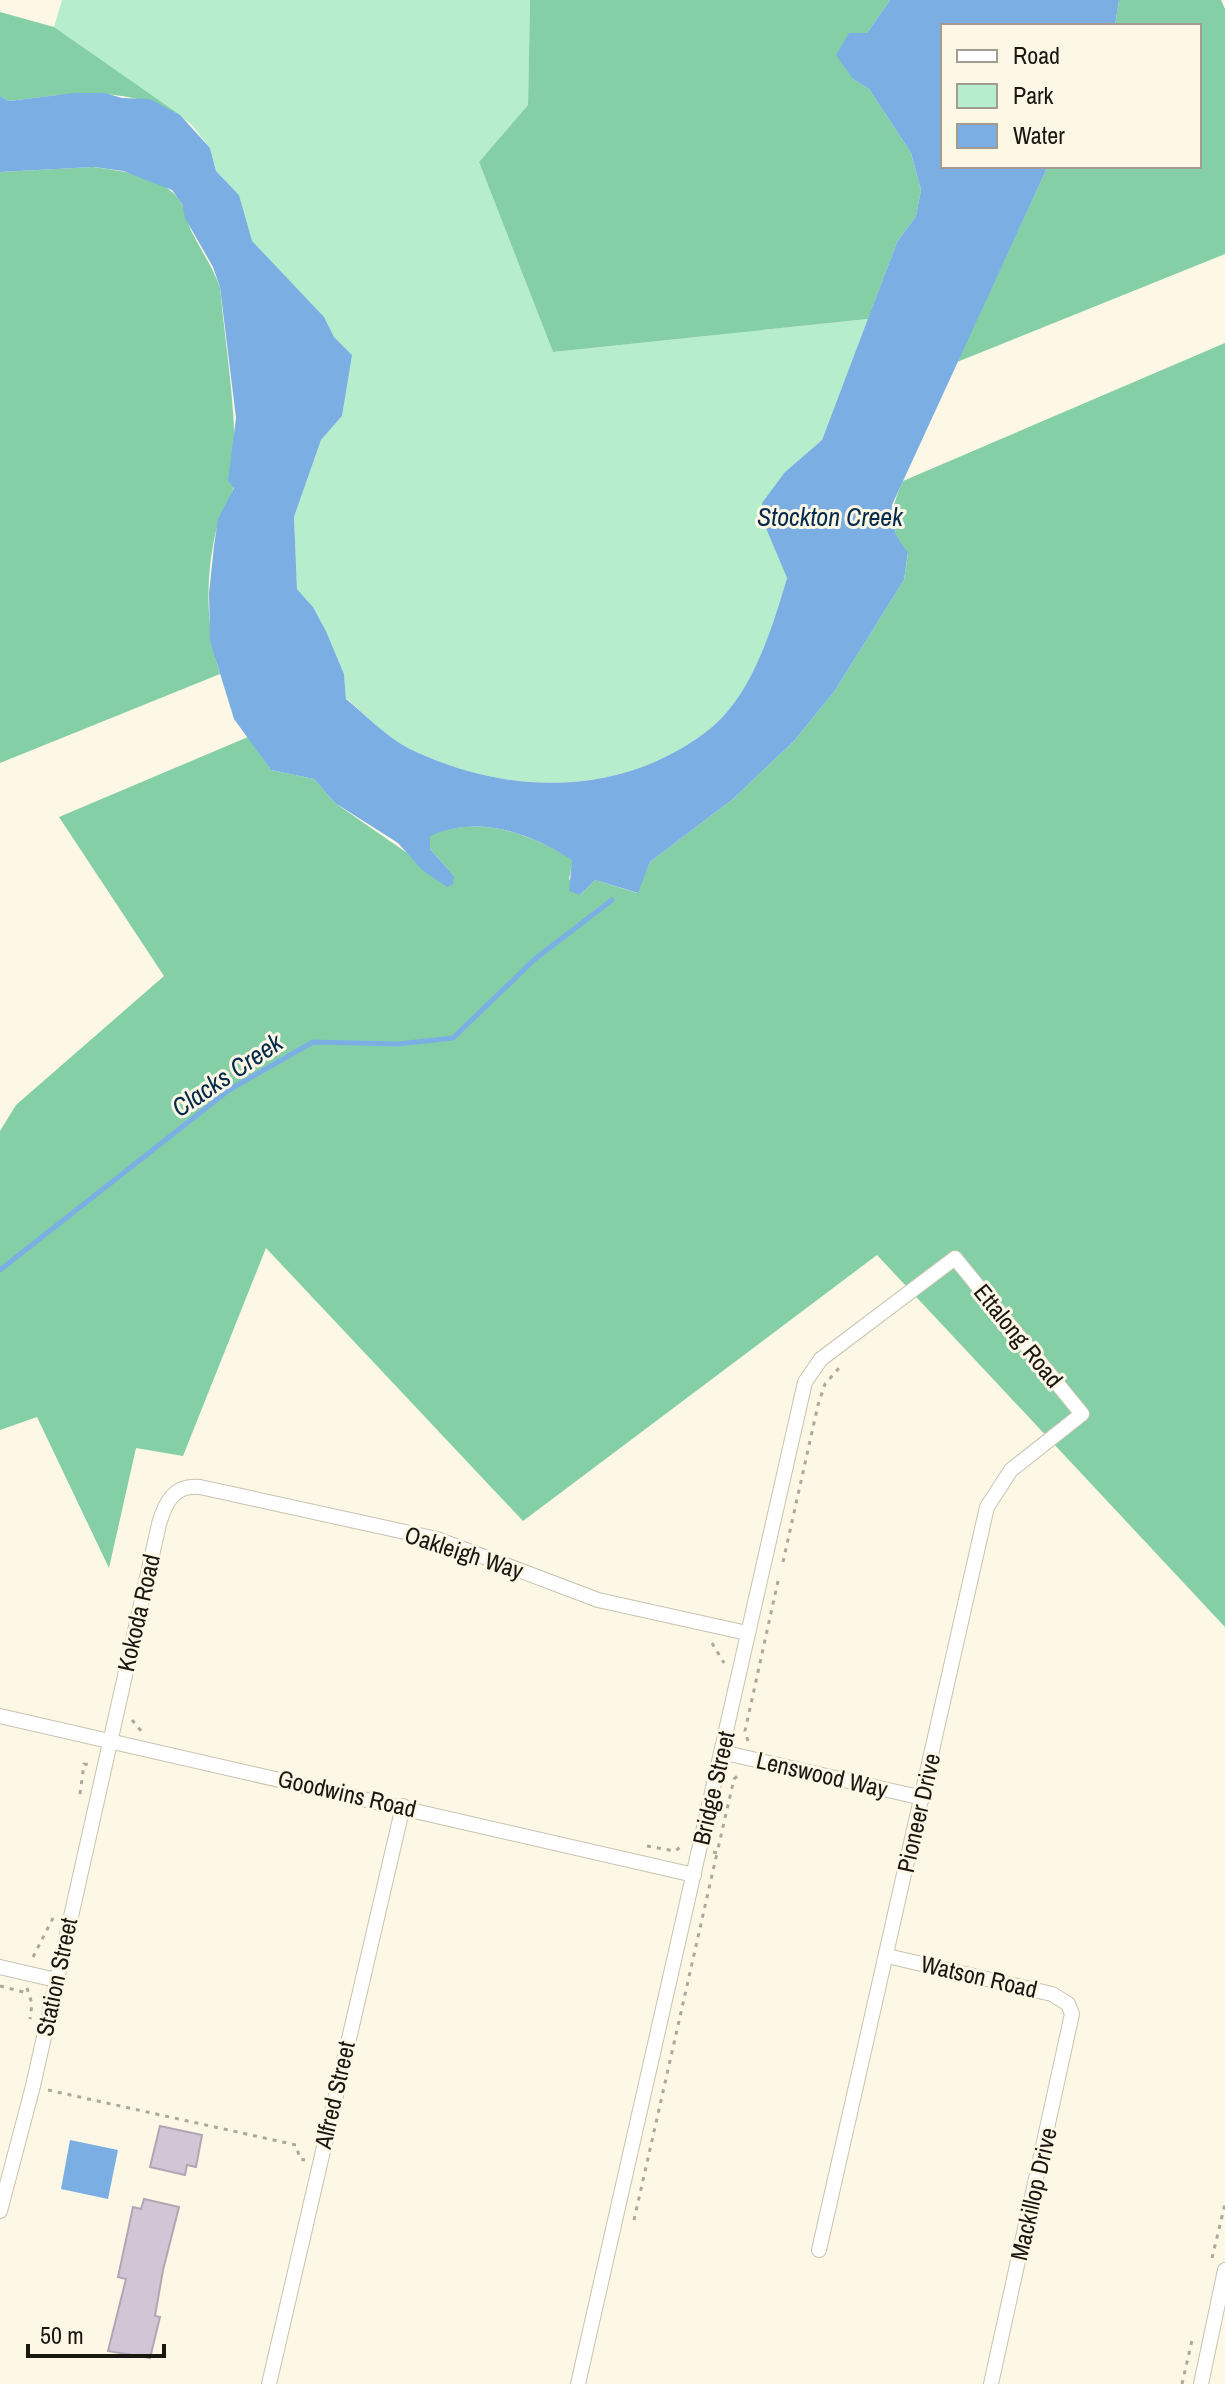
<svg xmlns="http://www.w3.org/2000/svg" width="1225" height="2384" font-family="'Archivo Narrow',sans-serif">
  <style>
    .green { fill: #b6edcd }
    .forest { fill: #84cfa6 }
    .water { fill: #7bafe3 }
    .lines { fill: none; stroke-linecap: round; stroke-linejoin: round }
    .stream { stroke: #7bafe3; stroke-width: 5 }
    .building { fill: #d2c6d6; stroke: #b2a6b6; stroke-width: 2 }
    .minor-casing { stroke: #c8c3b1; stroke-width: 16 }
    .path { stroke: #ada89b; stroke-width: 3; stroke-dasharray: 4 6; stroke-linecap: butt }
    .minor { stroke: #fff; stroke-width: 14 }
    .labels { text-anchor: middle; stroke-width: 6; stroke-linejoin: round; paint-order: stroke }
    .street-label { font-size: 24px; fill: #1a1711; stroke: #fdf7e5 }
    .water-label { font-size: 26px; font-style: italic; fill: #042b4d; stroke: #fdf7e5 }
  </style>
  <rect width="100%" height="100%" fill="#fdf7e5"/>
  <path class="green" d="M62,0H530L528,105L479,162L553,352L868,319L822,440L785,472L765,526L787,578C772,628 753,693 711,728C622,799 506,796 408,748C385,737 365,714 346,698L344,674L326,631L313,607L297,589L294,517L321,440L342,416L351,354L334,337L323,317L251,241L239,195L216,171L210,148L191,124L54,27Z"/>
  <g class="forest">
    <polygon points="530,0 890,0 867,33 853,79 869,89 911,153 921,190 916,216 897,242 868,319 553,352 479,162 528,105"/>
    <polygon points="1119,0 1221,0 1225,9 1225,254 957,362 1048,166 1199,166 1199,26 1115,26"/>
    <path d="M0,12L54,27L180,115C124,85 70,93 9,101L0,96Z"/>
    <path d="M93,167C121,171 164,176 180,201C186,211 187,225 194,236C203,254 213,268 220,287C226,353 238,417 234,483C233,499 222,509 218,523C205,572 205,627 220,674L0,763V172Z"/>
    <path d="M1225,343V1627L877,1255L523,1521L266,1248L183,1456L136,1448L109,1568L37,1417L0,1430V1131L16,1105L164,976L59,817L248,737L271,770L314,779L335,803L410,855L454,876L430,849V835C480,815 529,833 573,860L569,879L580,895L595,880L637,893L650,862L733,799L794,741L834,692L904,580L908,553C887,528 890,509 903,481Z"/>
  </g>
  <g class="water">
    <path d="M890,0H1119L1115,26H943V166H1048L892,505C891,525 895,537 908,552L904,580L834,692L794,741L733,799L650,862L638,893L595,880L580,895L569,891L572,860C530,833 479,814 430,836V849L454,876L453,884L447,887L422,870L398,843L335,803L314,779L271,770L234,719L210,641L209,593L214,546L218,519L234,488L228,481L236,418L220,287L213,267L185,218L182,204L172,190L123,171L94,167L0,172V96L9,101L74,93H105L122,98L150,99L180,115L210,148L216,171L239,195L252,241L324,317L334,337L352,355L342,416L321,440L294,517L297,589L313,607L326,631L344,674L346,699C365,714 386,737 408,748C506,796 622,799 711,728C753,693 772,628 787,578L765,526L762,503L785,472L822,440L897,242L916,216L921,190L911,153L869,89L853,79L836,55L849,33H867Z"/>
    <polygon points="70,2140 118,2150 108,2199 61,2189"/>
  </g>
  <g class="lines">
    <polyline class="stream" points="0,1270 229,1090 313,1042 398,1044 453,1038 535,959 612,900"/>
  </g>
  <g class="building">
    <polygon points="160,2126 202,2135 196,2167 187,2165 185,2175 150,2167"/>
    <polygon points="144,2199 179,2207 163,2270 155,2316 160,2317 150,2358 108,2351 126,2279 118,2277 133,2207 141,2209"/>
  </g>
  <g class="lines">
    <defs>
      <g id="minor">
        <polyline points="0,1716 694,1875"/>
        <polyline points="721,1752 923,1798"/>
        <polyline points="887,1956 1052,1994 1068,2004 1072,2014 991,2384"/>
        <polyline points="0,1967 56,1980"/>
        <path d="M0,2211L33,2086L159,1524C165,1503 174,1484 200,1487L437,1539L598,1600L747,1633"/>
        <polyline points="269,2384 403,1806"/>
        <polyline points="578,2384 805,1382 821,1359 955,1258 1082,1414 1011,1470 987,1507 819,2250"/>
        <polyline points="1201,2384 1225,2270"/>
      </g>
    </defs>
    <use href="#minor" class="minor-casing"/>
    <g class="path">
      <polyline points="783,1562 818,1405 825,1384 839,1368"/>
      <polyline points="712,1643 724,1663"/>
      <polyline points="132,1720 142,1732"/>
      <polyline points="748,1741 745,1731 778,1581"/>
      <polyline points="80,1794 84,1764 91,1765"/>
      <polyline points="647,1846 675,1851 682,1846"/>
      <polyline points="713,1852 717,1853 734,1779 740,1774"/>
      <polyline points="33,1957 53,1918"/>
      <polyline points="0,1986 27,1993"/>
      <polyline points="27,1988 32,2004 30,2019"/>
      <polyline points="48,2090 296,2145 300,2159 305,2160"/>
      <polyline points="634,2220 717,1853"/>
      <polyline points="1212,2258 1225,2204"/>
      <polyline points="1182,2384 1193,2336"/>
    </g>
    <use href="#minor" class="minor"/>
  </g>
  <g class="labels">
    <g class="street-label">
      <text transform="translate(1018 1336) rotate(51)" y="8">Ettalong Road</text>
      <text transform="translate(464 1553) rotate(18)" y="8">Oakleigh Way</text>
      <text transform="translate(139 1613) rotate(-77)" y="8">Kokoda Road</text>
      <text transform="translate(822 1775) rotate(13)" y="8">Lenswood Way</text>
      <text transform="translate(714 1788) rotate(-77)" y="8">Bridge Street</text>
      <text transform="translate(347 1794) rotate(13)" y="8">Goodwins Road</text>
      <text transform="translate(919 1813) rotate(-77)" y="8">Pioneer Drive</text>
      <text transform="translate(57 1977) rotate(-78)" y="8">Station Street</text>
      <text transform="translate(979 1977) rotate(13)" y="8">Watson Road</text>
      <text transform="translate(335 2095) rotate(-77)" y="8">Alfred Street</text>
      <text transform="translate(1034 2194) rotate(-77)" y="8">Mackillop Drive</text>
    </g>
    <g class="water-label">
      <text x="830" y="526">Stockton Creek</text>
      <text transform="translate(227 1075) rotate(-34)" y="9">Clacks Creek</text>
    </g>
  </g>
  <rect x="941" y="24" width="260" height="144" fill="#fdf7e5" stroke="#a29d90" stroke-width="2"/>
  <rect x="957" y="50" width="40" height="12" fill="#ffffff" stroke="#a29d90" stroke-width="2"/>
  <text x="1013" y="64" font-size="24" fill="#1a1711">Road</text>
  <rect x="957" y="84" width="40" height="24" fill="#b6edcd" stroke="#a29d90" stroke-width="2"/>
  <text x="1013" y="104" font-size="24" fill="#1a1711">Park</text>
  <rect x="957" y="124" width="40" height="24" fill="#7bafe3" stroke="#a29d90" stroke-width="2"/>
  <text x="1013" y="144" font-size="24" fill="#1a1711">Water</text>
  <path d="M28 2344v12h136v-12" fill="none" stroke="#1a1711" stroke-width="4"/>
  <text x="40" y="2344" font-size="24" fill="#1a1711" stroke="#fdf7e5" stroke-width="6" paint-order="stroke">50 m</text>
</svg>
